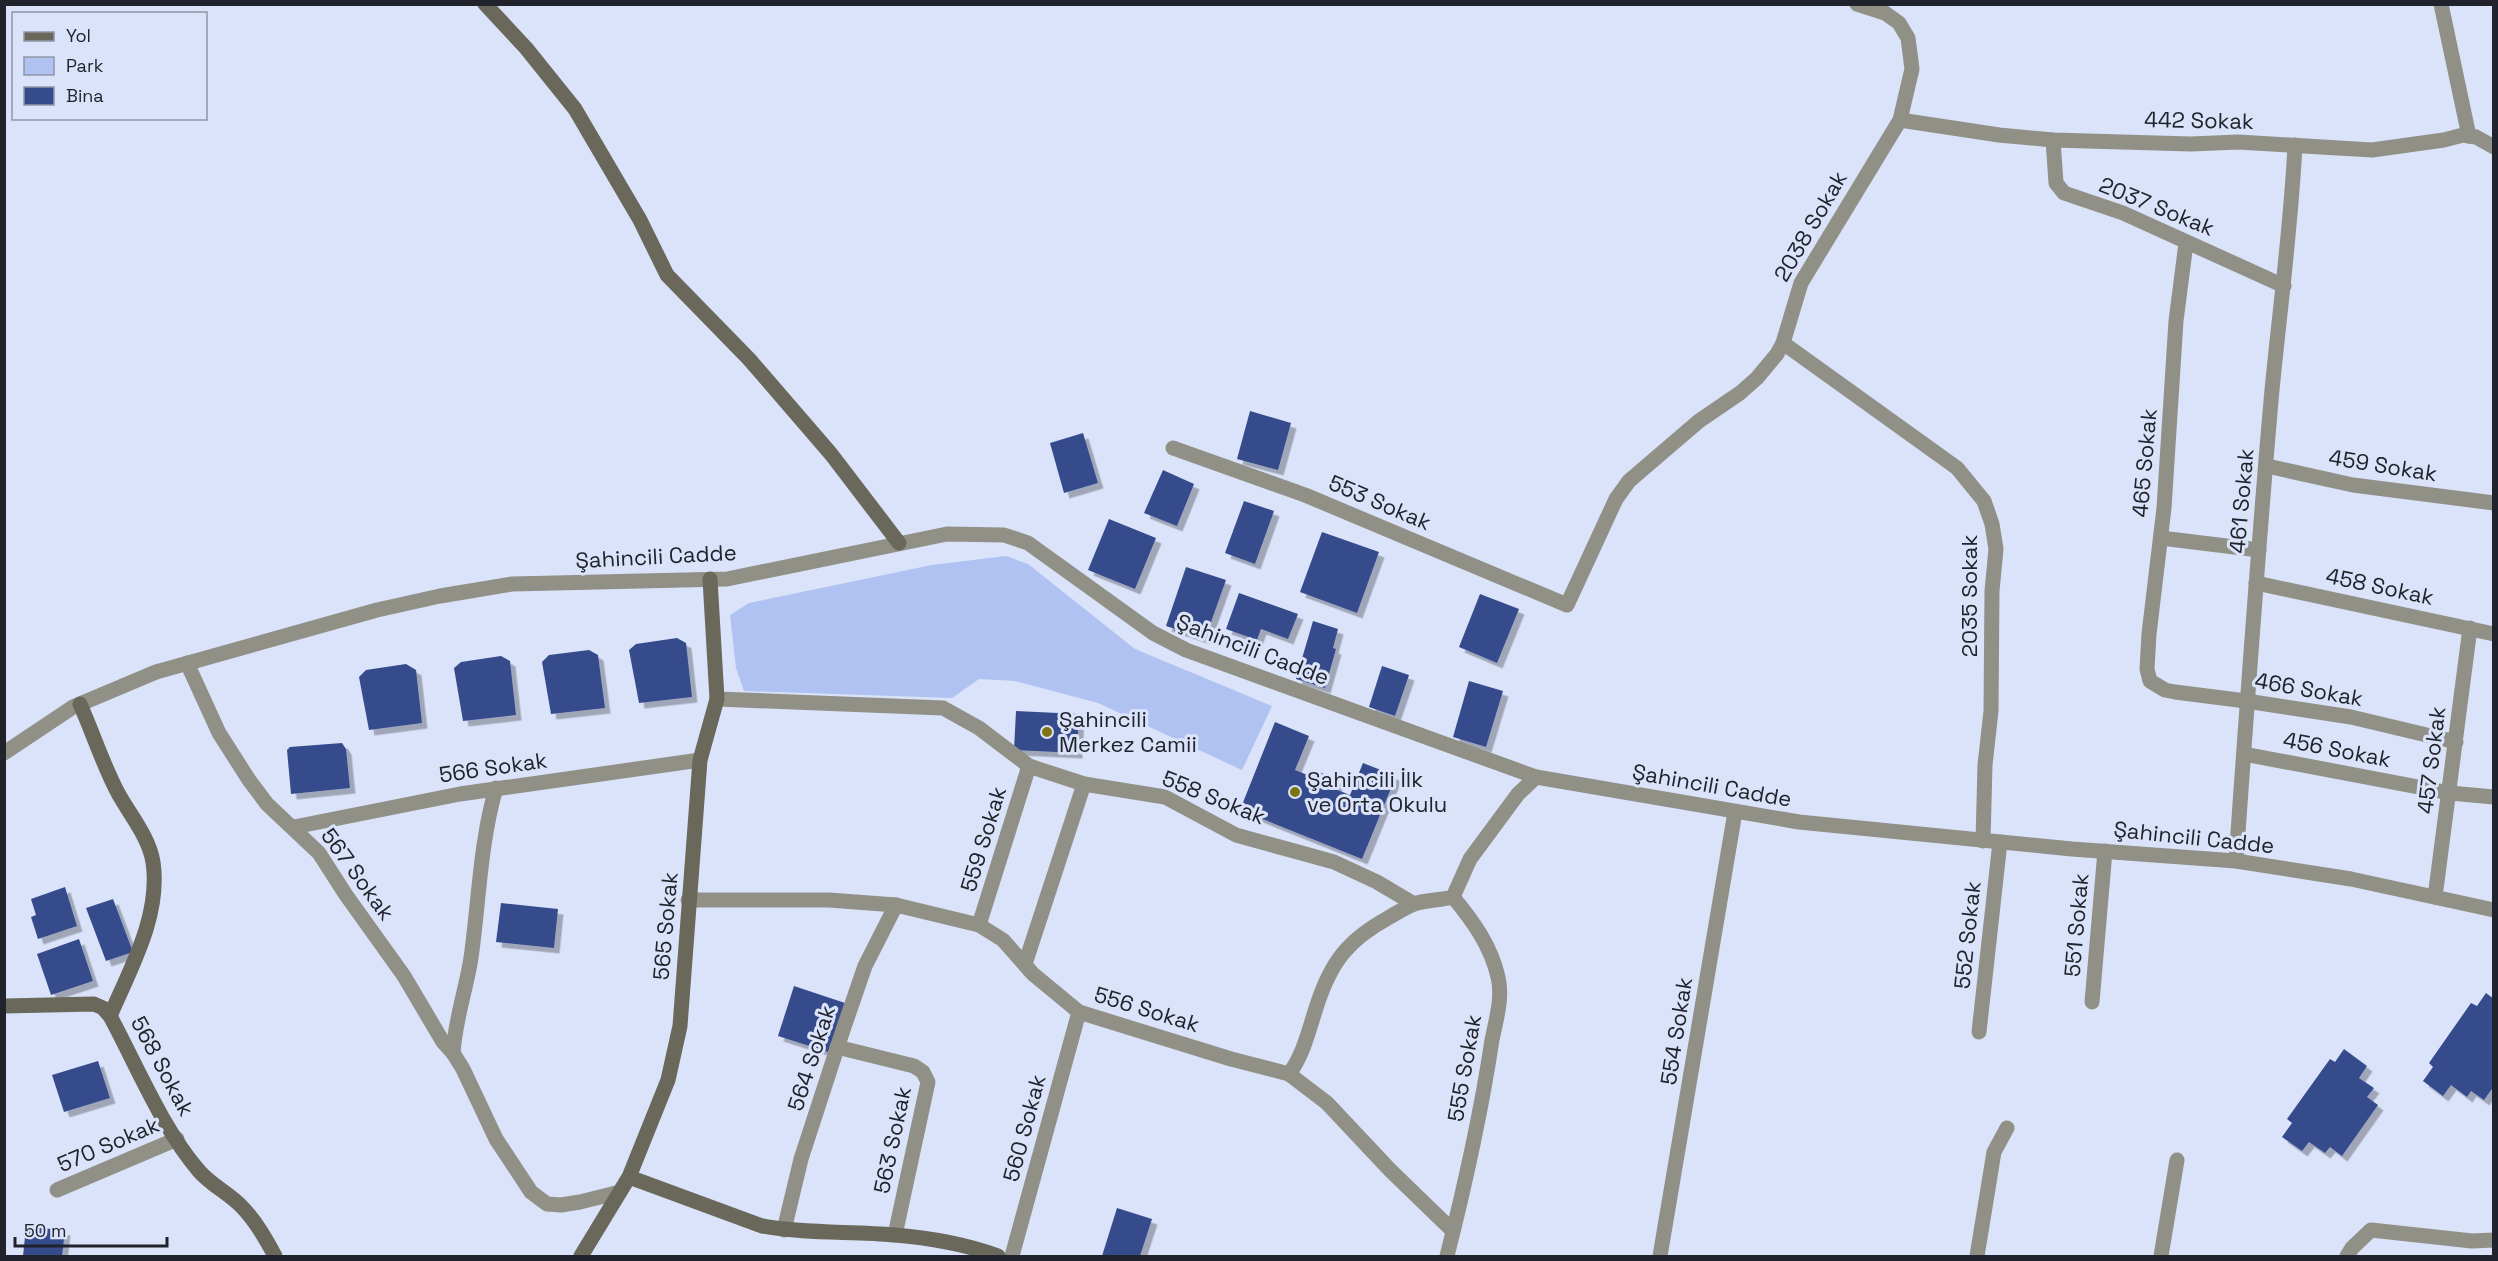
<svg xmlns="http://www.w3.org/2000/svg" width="2498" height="1261" font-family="'Space Grotesk',sans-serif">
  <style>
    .green { fill: #b0c2f1 }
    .building { fill: #364b8c; filter: url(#shadow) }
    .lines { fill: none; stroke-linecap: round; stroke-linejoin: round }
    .street { stroke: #919086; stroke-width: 15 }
    .secondary { stroke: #6a685a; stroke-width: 15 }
    .poi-dot { fill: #7e7315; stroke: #dae3f9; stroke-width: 2 }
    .labels { text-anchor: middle; stroke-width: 6; stroke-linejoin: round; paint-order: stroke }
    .street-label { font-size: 22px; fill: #20232b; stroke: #dae3f9 }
    .poi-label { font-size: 22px; fill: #20232b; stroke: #dae3f9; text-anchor: start }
  </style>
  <defs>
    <filter id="shadow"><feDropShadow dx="5.5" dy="5.5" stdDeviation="0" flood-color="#0004"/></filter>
  </defs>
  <rect width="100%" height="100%" fill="#dae3f9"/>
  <polygon class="green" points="1006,556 1028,564 1135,649 1272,706 1242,770 1098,703 1015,681 979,679 952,698 744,691 736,668 730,615 749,603 932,565"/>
  <g class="building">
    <polygon points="1250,411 1291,423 1278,470 1237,459"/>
    <polygon points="1083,433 1098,483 1064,493 1050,443"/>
    <polygon points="1163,470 1194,484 1177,526 1144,513"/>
    <polygon points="1244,501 1274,511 1255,564 1225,553"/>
    <polygon points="1109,519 1156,538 1135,589 1088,570"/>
    <polygon points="1322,532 1379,552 1357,613 1300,592"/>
    <polygon points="1186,567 1226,580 1205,639 1166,626"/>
    <polygon points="1239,593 1298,614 1288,639 1261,629 1257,640 1226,629"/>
    <polygon points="1480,594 1519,609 1497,663 1459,647"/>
    <polygon points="1313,621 1338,629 1333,648 1336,649 1325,688 1296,679"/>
    <polygon points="677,638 686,643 692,697 639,703 629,650 636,644"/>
    <polygon points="589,650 598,655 605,708 551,714 542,662 549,655"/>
    <polygon points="501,656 510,661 516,715 463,721 454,668 461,662"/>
    <polygon points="406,664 416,670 422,723 369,730 359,677 366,670"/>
    <polygon points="1382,666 1409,675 1395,716 1369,707"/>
    <polygon points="1469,681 1503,691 1486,747 1453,737"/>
    <polygon points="1016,711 1079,714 1077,753 1014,750"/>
    <polygon points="1275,722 1309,736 1295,770 1310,776 1312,769 1339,780 1335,789 1350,795 1363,763 1396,776 1362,859 1240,810"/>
    <polygon points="342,743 346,749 350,788 291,794 287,750 290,747"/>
    <polygon points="65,887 77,926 38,939 31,917 36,915 31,899"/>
    <polygon points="113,899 133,952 106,961 86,908"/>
    <polygon points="501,903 558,909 554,948 496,942"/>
    <polygon points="79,939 93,981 51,995 37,954"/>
    <polygon points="794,986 845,1003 828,1052 778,1036"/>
    <polygon points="2486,993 2494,999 2494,1086 2484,1100 2471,1091 2467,1097 2451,1085 2443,1096 2423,1081 2433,1067 2429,1063 2471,1003 2477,1006"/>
    <polygon points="2344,1049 2367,1066 2359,1078 2374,1088 2367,1097 2378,1105 2342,1156 2330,1147 2325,1153 2309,1142 2302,1151 2282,1137 2292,1123 2287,1119 2330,1059 2335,1062"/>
    <polygon points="98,1061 110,1098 64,1112 52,1075"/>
    <polygon points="1117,1208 1152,1219 1140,1256 1102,1256"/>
    <polygon points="26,1227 65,1230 62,1256 23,1256"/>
  </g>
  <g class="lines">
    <g class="street">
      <polyline points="2441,4 2469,136"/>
      <polyline points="1900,120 1999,135 2053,140 2191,144 2238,142 2372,150 2444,140 2463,135 2476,137 2494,147"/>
      <polyline points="2053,140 2056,183 2064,193 2123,213 2284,286"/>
      <polyline points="2186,243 2176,321 2164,508 2149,634 2147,669 2150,681 2165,690 2175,692 2246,701 2351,717 2456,742"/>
      <polyline points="1783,343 1957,468 1984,501 1992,524 1996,549 1992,591 1991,711 1985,765 1983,841"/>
      <polyline points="1173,448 1305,495 1567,605 1616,499 1629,481 1699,421 1740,393 1757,378 1777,354 1783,343 1801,283 1900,120 1912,69 1908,38 1899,23 1885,13 1857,4"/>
      <polyline points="2267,466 2353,485 2494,503"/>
      <polyline points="2161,538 2259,550"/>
      <polyline points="2256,583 2494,634"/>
      <polyline points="187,663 219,733 249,780 267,804 319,853 346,895 404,976 443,1042 453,1053 463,1069 496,1139 531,1192 547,1204 561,1205 580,1202 620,1192"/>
      <polyline points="717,699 943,708 979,728 1029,766 1084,784 1165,797 1236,835 1334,862 1377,882 1414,904"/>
      <polyline points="4,753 73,707 156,672 377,610 440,596 512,584 727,579 947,534 1004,535 1028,543 1153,633 1186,650 1536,777 1799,822 2072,849 2236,861 2351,879 2494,910"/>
      <polyline points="2244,754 2450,793 2494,797"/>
      <polyline points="294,827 460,794 700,760"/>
      <path d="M2236,861C2247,704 2258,547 2272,390C2280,308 2291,227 2295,145"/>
      <polyline points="2435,897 2470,628"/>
      <polyline points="688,900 829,900 896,905 979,925 1003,940 1033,974 1079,1012 1231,1059 1289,1074 1327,1103 1390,1170 1453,1231"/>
      <polyline points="979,925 1029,766"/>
      <polyline points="1025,964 1084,784"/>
      <polyline points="2092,1002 2105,851"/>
      <polyline points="1979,1032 2000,842"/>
      <polyline points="837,1047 914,1066 923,1072 928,1082 895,1235"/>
      <path d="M453,1053C455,1020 466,990 471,958C479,901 480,843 496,788"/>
      <path d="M1289,1074C1304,1054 1309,1029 1317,1005C1331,962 1348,940 1388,918C1397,913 1407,906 1417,903C1429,900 1441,900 1453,897L1470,859L1518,794L1536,777"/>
      <polyline points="57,1190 177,1139"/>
      <polyline points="784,1230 801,1159 843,1030 865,966 896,905"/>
      <polyline points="1012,1256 1079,1012"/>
      <path d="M1447,1256C1465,1185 1481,1113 1492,1040C1496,1020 1503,997 1498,977C1491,946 1473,921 1453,897"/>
      <polyline points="1660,1256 1735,812"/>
      <polyline points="1977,1256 1994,1152 2007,1128"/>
      <polyline points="2161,1256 2177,1160"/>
      <polyline points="2347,1256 2352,1248 2371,1230 2472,1241 2494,1240"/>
    </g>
    <g class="secondary">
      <polyline points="485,4 526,48 575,109 640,220 667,275 749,359 831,454 899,543"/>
      <path d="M80,704C93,733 103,765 118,793C130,815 149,837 153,862C161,916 130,969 110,1016"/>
      <path d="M4,1006L94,1004L103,1008L110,1016C137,1066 162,1128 199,1171C212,1186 229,1193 242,1207C256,1221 266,1239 275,1256"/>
      <path d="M629,1177L762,1226C806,1234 851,1231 895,1235C931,1238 965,1244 998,1256"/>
      <polyline points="581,1256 629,1177 668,1080 680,1026 700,760 717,699 710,579"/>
    </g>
  </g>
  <g class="poi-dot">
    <circle cx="1047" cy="732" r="6"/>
    <circle cx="1295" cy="792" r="6"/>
  </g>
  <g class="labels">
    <g class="street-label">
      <text transform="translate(2199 120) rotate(1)" y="8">442 Sokak</text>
      <text transform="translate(2157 206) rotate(22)" y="8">2037 Sokak</text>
      <text transform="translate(1810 226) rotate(-60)" y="8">2038 Sokak</text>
      <text transform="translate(2144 463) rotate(-85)" y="8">465 Sokak</text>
      <text transform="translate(2383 465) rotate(9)" y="8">459 Sokak</text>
      <text transform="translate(2241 501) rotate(-85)" y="8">461 Sokak</text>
      <text transform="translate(1380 502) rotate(23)" y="8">553 Sokak</text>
      <text transform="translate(656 556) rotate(-3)" y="8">Şahincili Cadde</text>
      <text transform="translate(2380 586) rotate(12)" y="8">458 Sokak</text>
      <text transform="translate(1969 596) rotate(-90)" y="8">2035 Sokak</text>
      <text transform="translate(1253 649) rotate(21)" y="8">Şahincili Cadde</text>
      <text transform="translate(2309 689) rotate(10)" y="8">466 Sokak</text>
      <text transform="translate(2337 749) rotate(11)" y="8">456 Sokak</text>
      <text transform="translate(2431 760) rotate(-83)" y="8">457 Sokak</text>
      <text transform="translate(493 767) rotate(-8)" y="8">566 Sokak</text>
      <text transform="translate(1712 785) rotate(10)" y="8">Şahincili Cadde</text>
      <text transform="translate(1214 797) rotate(22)" y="8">558 Sokak</text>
      <text transform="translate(2194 837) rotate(6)" y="8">Şahincili Cadde</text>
      <text transform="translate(983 839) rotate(-73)" y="8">559 Sokak</text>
      <text transform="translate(358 874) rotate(54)" y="8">567 Sokak</text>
      <text transform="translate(2076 925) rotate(-85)" y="8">551 Sokak</text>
      <text transform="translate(665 926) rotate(-85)" y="8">565 Sokak</text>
      <text transform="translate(1967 935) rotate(-84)" y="8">552 Sokak</text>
      <text transform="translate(1147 1009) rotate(17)" y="8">556 Sokak</text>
      <text transform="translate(1676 1031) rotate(-81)" y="8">554 Sokak</text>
      <text transform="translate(811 1058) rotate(-72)" y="8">564 Sokak</text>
      <text transform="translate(163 1066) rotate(62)" y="8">568 Sokak</text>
      <text transform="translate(1464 1068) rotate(-80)" y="8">555 Sokak</text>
      <text transform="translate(1024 1128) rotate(-75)" y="8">560 Sokak</text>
      <text transform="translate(892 1140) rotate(-78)" y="8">563 Sokak</text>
      <text transform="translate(108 1144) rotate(-23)" y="8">570 Sokak</text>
    </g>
    <g class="poi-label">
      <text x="1059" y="727">Şahincili<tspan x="1059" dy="25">Merkez Camii</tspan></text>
      <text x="1307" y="787">Şahincili İlk<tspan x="1307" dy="25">ve Orta Okulu</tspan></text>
    </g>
  </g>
  <rect width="2498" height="1261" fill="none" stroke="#20232b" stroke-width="12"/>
  <rect x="12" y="12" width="195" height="108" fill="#dae3f9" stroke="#9096a7" stroke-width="1.5"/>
  <rect x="24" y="32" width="30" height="9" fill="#6a685a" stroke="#9096a7" stroke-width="1.5"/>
  <text x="66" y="42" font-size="18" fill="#20232b">Yol</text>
  <rect x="24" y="57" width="30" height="18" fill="#b0c2f1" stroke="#9096a7" stroke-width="1.5"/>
  <text x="66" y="72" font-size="18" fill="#20232b">Park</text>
  <rect x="24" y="87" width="30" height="18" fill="#364b8c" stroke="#9096a7" stroke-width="1.5"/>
  <text x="66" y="102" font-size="18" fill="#20232b">Bina</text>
  <path d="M15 1237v9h152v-9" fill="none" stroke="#20232b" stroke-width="3"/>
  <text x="24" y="1237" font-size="18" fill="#20232b" stroke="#dae3f9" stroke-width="4.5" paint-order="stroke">50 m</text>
</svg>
